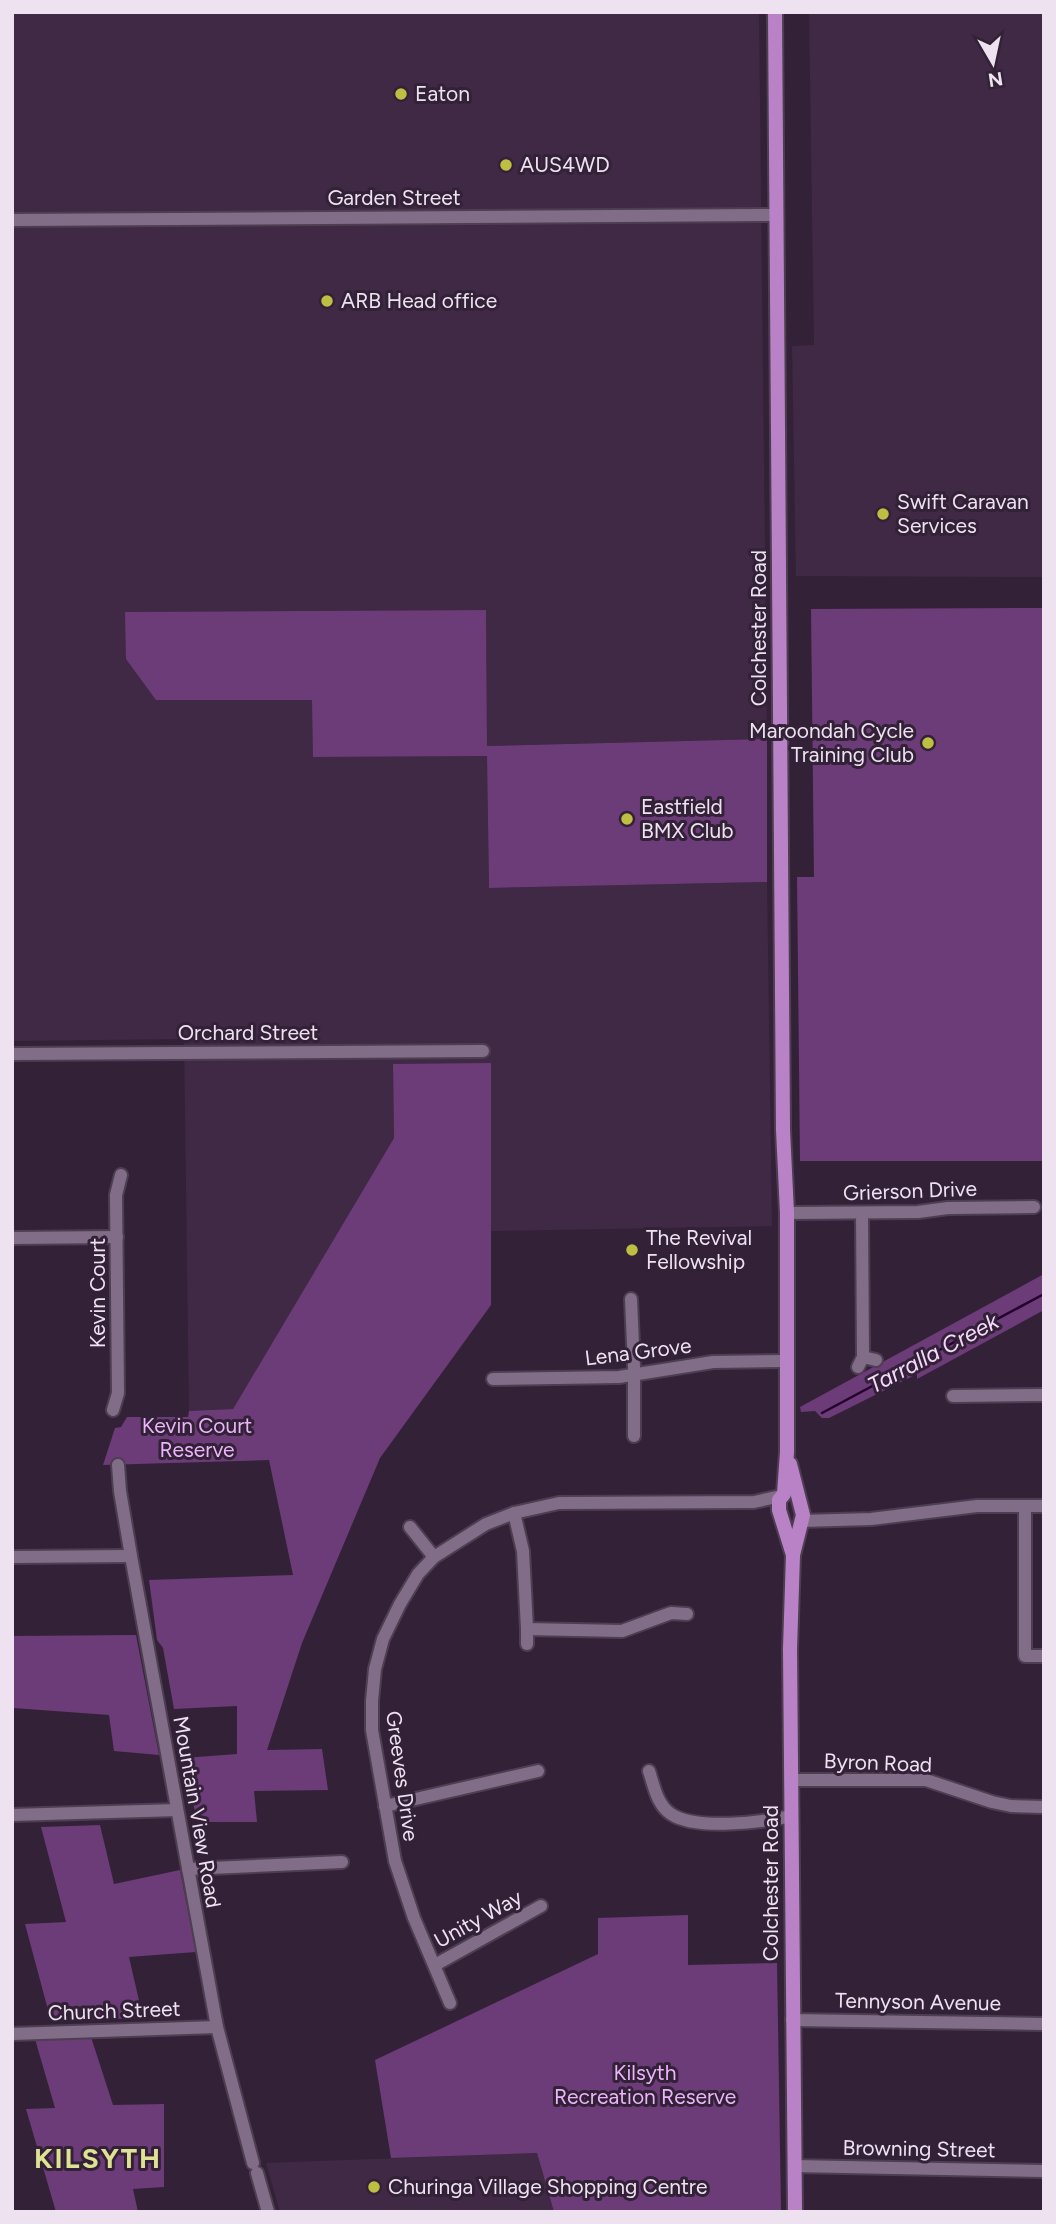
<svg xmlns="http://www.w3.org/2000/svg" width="1056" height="2224" font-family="Figtree,sans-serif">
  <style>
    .built { fill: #402945 }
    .green { fill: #6b3c77 }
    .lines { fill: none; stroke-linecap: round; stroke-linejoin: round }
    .stream { stroke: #25022e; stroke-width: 2.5 }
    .minor-casing { stroke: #4d3e51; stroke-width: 16 }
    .major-casing { stroke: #4d3e51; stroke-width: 18 }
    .minor { stroke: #826d88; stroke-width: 12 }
    .major { stroke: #b982c7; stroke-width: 14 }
    .poi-dot { fill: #bebf42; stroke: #332138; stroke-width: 2.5 }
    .labels { text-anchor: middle; stroke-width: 6; stroke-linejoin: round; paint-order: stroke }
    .poi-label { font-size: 21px; fill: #eee2f1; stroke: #332138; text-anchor: start }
    .street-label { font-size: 21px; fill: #eee2f1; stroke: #332138 }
    .park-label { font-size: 21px; fill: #ecb4fa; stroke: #332138 }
    .water-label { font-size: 23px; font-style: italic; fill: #f5d9fc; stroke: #332138 }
    .district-label { font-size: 28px; font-weight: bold; letter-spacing: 2px; fill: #e0e293; stroke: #332138 }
  </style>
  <rect width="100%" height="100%" fill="#332138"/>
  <g class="built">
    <polygon points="12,12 759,12 767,739 487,746 486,610 125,612 156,700 313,700 313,757 487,756 489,888 767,882 772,1226 490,1231 491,1064 393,1064 394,1138 233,1409 189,1411 184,1039 12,1041"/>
    <polygon points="809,12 1044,12 1044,577 796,576 792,346 814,345"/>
    <polygon points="537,2153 554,2212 280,2212 266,2163"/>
  </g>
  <g class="green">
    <polygon points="1044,608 1044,1161 800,1161 797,877 814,877 811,609"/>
    <polygon points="486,610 487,746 767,739 767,882 489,888 487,756 313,757 312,700 156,700 126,659 125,612"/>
    <polygon points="491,1063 491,1305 380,1458 302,1643 267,1750 322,1749 328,1790 254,1791 257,1822 197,1822 184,1758 237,1754 237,1706 174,1709 163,1648 157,1640 149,1580 293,1575 269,1460 103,1465 115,1428 121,1427 127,1417 188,1417 189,1411 233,1409 394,1138 393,1064"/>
    <polygon points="1044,1274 1044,1310 917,1379 917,1374 829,1418 822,1418 815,1411 801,1412 800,1407"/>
    <polygon points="136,1635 159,1755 114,1751 109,1715 13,1708 12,1636"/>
    <polygon points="100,1825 114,1884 180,1870 196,1952 129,1957 143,2018 51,2021 25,1924 66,1922 41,1827"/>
    <polygon points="688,1915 688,1965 777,1963 781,2211 554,2212 537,2153 391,2158 375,2060 598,1954 598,1918"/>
    <polygon points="91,2037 113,2105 164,2104 164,2187 133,2189 138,2212 56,2212 26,2109 55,2108 35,2039"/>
  </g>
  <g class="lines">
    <polyline class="stream" points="822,1413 1044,1294"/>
    <defs>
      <g id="minor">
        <polyline points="12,220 775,215"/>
        <polyline points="12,1054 483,1051"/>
        <polyline points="787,1213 918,1212 948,1208 1034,1207"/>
        <polyline points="862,1213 863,1357"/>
        <polyline points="12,1238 117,1237"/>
        <polyline points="631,1299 634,1367 634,1436"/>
        <polyline points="858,1367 863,1357 876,1360"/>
        <polyline points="493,1379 619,1377 713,1362 786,1361"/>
        <polyline points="953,1396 1044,1395"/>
        <polyline points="113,1410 118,1393 116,1195 121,1175"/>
        <polyline points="118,1465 120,1491 131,1556 217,2027 253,2163"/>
        <polyline points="1025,1506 1025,1656 1044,1656"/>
        <polyline points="514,1513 523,1551 527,1629 622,1631 671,1613 687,1614"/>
        <polyline points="801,1521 871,1519 977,1506 1044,1506"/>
        <polyline points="410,1527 434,1557"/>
        <polyline points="12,1557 131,1556"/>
        <polyline points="527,1629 527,1644"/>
        <path d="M649,1771C654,1786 657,1805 671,1814C696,1831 763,1822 792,1816"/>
        <polyline points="791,1780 926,1780 992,1802 1011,1806 1044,1807"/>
        <polyline points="385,1806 538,1771"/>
        <polyline points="12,1815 177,1810"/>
        <polyline points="188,1869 342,1862"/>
        <polyline points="435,1965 541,1906"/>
        <polyline points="450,2003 414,1918 395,1861 372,1730 372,1701 375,1669 383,1639 400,1604 418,1574 434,1557 486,1524 514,1513 559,1503 754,1502 781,1496"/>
        <polyline points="792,2020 1044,2024"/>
        <polyline points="12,2034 217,2027"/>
        <polyline points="794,2166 1044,2171"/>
        <polyline points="257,2173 268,2212"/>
      </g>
      <g id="major">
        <polyline points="775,12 783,1130 787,1213 787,1452 784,1494 779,1500 779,1510 793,1555"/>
        <polyline points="790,1464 803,1515 793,1555 790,1649 795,2212"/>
      </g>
    </defs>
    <use href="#minor" class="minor-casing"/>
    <use href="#major" class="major-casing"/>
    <use href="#minor" class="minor"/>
    <use href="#major" class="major"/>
  </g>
  <g class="poi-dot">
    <circle cx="401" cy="94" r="7"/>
    <circle cx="506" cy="165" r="7"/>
    <circle cx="327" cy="301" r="7"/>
    <circle cx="883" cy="514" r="7"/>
    <circle cx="928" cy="743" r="7"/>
    <circle cx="627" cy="819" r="7"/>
    <circle cx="632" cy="1250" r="7"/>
    <circle cx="374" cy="2187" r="7"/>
  </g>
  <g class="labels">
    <g class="poi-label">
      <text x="415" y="101">Eaton</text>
      <text x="520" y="172">AUS4WD</text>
      <text x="341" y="308">ARB Head office</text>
      <text x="897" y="509">Swift Caravan<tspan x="897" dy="24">Services</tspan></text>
      <text x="914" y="738" text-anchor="end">Maroondah Cycle<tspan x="914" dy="24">Training Club</tspan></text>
      <text x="641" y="814">Eastfield<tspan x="641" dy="24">BMX Club</tspan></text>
      <text x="646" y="1245">The Revival<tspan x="646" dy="24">Fellowship</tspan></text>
      <text x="388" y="2194">Churinga Village Shopping Centre</text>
    </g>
    <g class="street-label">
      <text x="394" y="205">Garden Street</text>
      <text transform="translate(759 628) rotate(-90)" y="7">Colchester Road</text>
      <text x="248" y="1040">Orchard Street</text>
      <text transform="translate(910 1191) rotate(-2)" y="7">Grierson Drive</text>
      <text transform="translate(98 1293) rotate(-90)" y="7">Kevin Court</text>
      <text transform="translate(638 1352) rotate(-7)" y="7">Lena Grove</text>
      <text transform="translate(878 1763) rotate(2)" y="7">Byron Road</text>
      <text transform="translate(402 1776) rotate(82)" y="7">Greeves Drive</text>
      <text transform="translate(197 1812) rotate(80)" y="7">Mountain View Road</text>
      <text transform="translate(771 1883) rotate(-90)" y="7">Colchester Road</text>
      <text transform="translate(478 1919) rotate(-29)" y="7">Unity Way</text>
      <text transform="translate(918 2002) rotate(1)" y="7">Tennyson Avenue</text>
      <text transform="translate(114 2011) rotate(-2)" y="7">Church Street</text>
      <text transform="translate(919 2149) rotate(1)" y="7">Browning Street</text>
    </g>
    <g class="park-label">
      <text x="197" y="1433">Kevin Court<tspan x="197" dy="24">Reserve</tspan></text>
      <text x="645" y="2080">Kilsyth<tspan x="645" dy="24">Recreation Reserve</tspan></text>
    </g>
    <g class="water-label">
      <text transform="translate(933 1353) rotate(-28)" y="8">Tarralla Creek</text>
    </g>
    <g class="district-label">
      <text x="98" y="2168">KILSYTH</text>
    </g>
  </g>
  <rect width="1056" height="2224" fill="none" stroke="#eee2f1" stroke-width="28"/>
  <g transform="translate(993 63) rotate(171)" stroke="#332138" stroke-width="5" paint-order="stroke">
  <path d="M0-5L12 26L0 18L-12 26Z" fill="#eee2f1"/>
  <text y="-10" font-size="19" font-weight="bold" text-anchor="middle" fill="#eee2f1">N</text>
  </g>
</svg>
